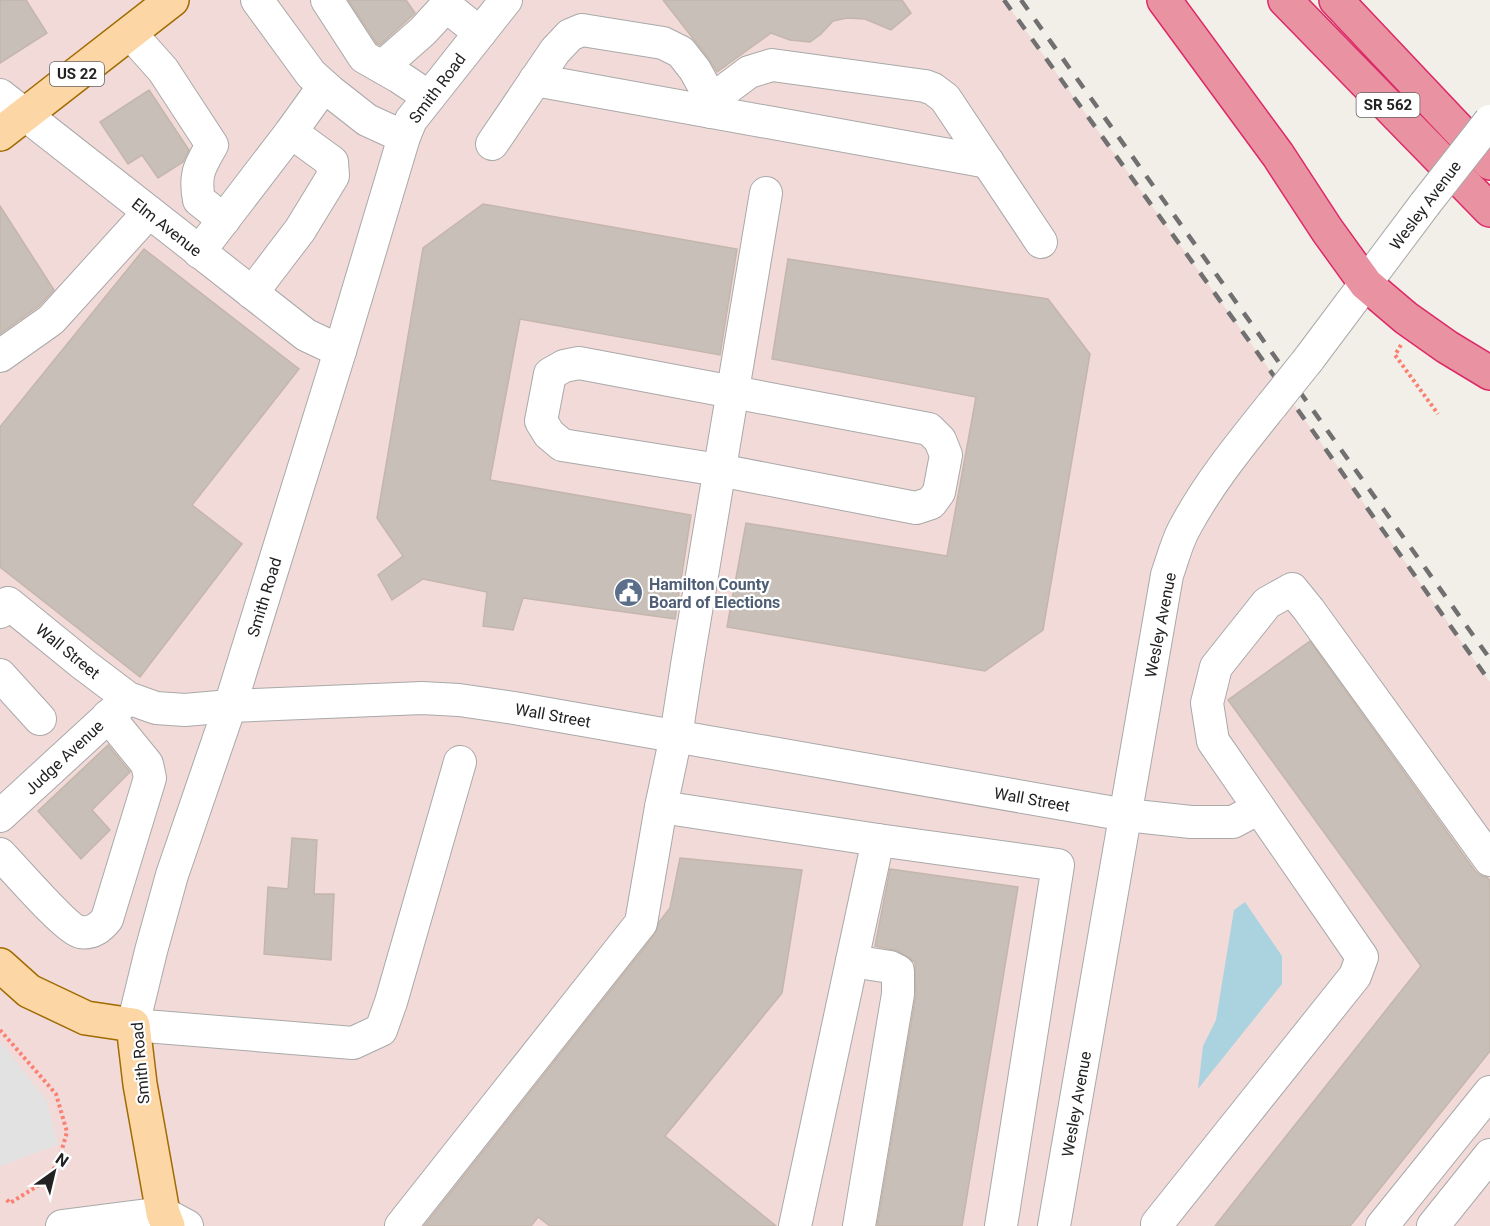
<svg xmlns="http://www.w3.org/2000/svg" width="1490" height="1226" font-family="Roboto,sans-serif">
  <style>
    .commercial { fill: #f2dad9 }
    .parking { fill: #e2e2e2 }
    .water { fill: #aad3df }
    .building { fill: #c7bfb8; stroke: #c4b6ab; stroke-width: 1.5 }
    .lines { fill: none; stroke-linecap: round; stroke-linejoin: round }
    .minor-casing { stroke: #a9a9a9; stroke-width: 34 }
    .major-casing { stroke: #a06b00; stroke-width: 36 }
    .highway-casing { stroke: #dc2a67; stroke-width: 36 }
    .path { stroke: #fa8072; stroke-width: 4; stroke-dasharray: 3 3; stroke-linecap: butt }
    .minor { stroke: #fff; stroke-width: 32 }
    .major { stroke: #fcd6a4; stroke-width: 33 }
    .highway { stroke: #e892a2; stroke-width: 33 }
    .rail { stroke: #707070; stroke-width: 4.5; stroke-dasharray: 12 12; stroke-linecap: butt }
    .minor-bridge-casing { stroke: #a9a9a9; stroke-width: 34; stroke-linecap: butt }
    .minor-bridge { stroke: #fff; stroke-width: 32 }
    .labels { text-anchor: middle; stroke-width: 4.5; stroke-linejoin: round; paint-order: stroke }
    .shield { fill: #fff; stroke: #646464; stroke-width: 1.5 }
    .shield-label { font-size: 15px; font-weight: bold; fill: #222 }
    .street-label { font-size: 16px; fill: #222; stroke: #fff }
    .service-label { font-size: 16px; font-weight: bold; fill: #4e5e75; stroke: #fff; text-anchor: start }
  </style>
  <rect width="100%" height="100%" fill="#f2efe9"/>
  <polygon class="commercial" points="0,0 1004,0 1257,352 1490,682 1490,1226 0,1226"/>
  <polygon class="parking" points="0,1041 47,1101 58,1145 0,1166"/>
  <polygon class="water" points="1245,902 1282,956 1282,984 1198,1089 1203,1046 1216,1020 1234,910"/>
  <g class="building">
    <polygon points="0,0 26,0 47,33 0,63"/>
    <polygon points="348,0 406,0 415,13 380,45 377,44"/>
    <polygon points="663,0 902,0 911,13 891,30 865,19 847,18 833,21 821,34 810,42 790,40 771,33 717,72 709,59"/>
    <polygon points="149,90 189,150 183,162 158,178 142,155 128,164 100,122"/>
    <polygon points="483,204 737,249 720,355 520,319 490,480 691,515 675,619 523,598 513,630 483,626 487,592 423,579 392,600 378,575 403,556 377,518 423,248"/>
    <polygon points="0,206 54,290 39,306 0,334"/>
    <polygon points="144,249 299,369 192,505 242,544 140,677 0,567 0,427"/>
    <polygon points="788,259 1048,299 1090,354 1043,630 985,671 727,627 746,523 947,556 976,397 772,359"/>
    <polygon points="1310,641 1475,871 1482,876 1487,877 1490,881 1490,1051 1350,1226 1215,1226 1421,966 1228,700"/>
    <polygon points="108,745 130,772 92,810 110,830 81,859 38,811"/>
    <polygon points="292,838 317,840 314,894 334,894 331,960 264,954 268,887 288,889"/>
    <polygon points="680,858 802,870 782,993 665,1136 776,1226 550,1226 538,1217 531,1226 424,1226 655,934 659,922 670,908"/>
    <polygon points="890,869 1018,887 962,1226 877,1226 916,994 915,962 898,951 875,946"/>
  </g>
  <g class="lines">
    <defs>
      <g id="minor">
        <polyline points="257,0 311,74 330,91 367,120 404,137"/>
        <polyline points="327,0 364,57 399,77 429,97"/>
        <path d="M130,33L163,70L212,145C200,166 194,174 199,200L224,220"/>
        <polyline points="382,67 423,31 446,6 480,33"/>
        <polyline points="535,80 988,162"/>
        <polyline points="0,95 306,335 340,351"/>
        <polyline points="291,132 324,86"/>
        <polyline points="492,144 555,51 570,35 582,30 663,43 681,52 695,70 706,90 710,112 721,93 749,72 772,65 925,86 933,89 945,98 1041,242"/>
        <polyline points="199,252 291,132 332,162 333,176 300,230 252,293"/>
        <polyline points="0,356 51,320 149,212"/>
        <polyline points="1308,360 1425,204"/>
        <polygon points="579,363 929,429 940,440 946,455 939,492 931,503 916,508 719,470 562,445 549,434 541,421 550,374 564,366"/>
        <polyline points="0,612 8,603 83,664 128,698 156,708 185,710 230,706 422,698 459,700 514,708 1126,815 1191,822 1233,822 1259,808"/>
        <polyline points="0,675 40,719"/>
        <polyline points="460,762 391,1002 381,1030 353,1043 133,1025 151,951 172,875 230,706 340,351 404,137 411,120 506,0"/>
        <polyline points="661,807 878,840 795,1226"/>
        <polyline points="0,816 123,703"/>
        <polyline points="878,840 1058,865 1001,1226"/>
        <path d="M0,854C13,867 66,929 80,932C92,934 100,928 107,919L150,778L147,764L108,716"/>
        <polyline points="852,961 890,967 898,971 898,994 859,1226"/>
        <polyline points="1157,1224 1355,976 1362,957 1213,741 1207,703 1216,667 1267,603 1292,589 1309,610 1490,860"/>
        <polyline points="62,1226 163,1213 187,1226"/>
        <polyline points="401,1226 641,923 661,807 676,736 687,665 766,193"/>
        <path d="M1054,1226L1167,575C1172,561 1176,545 1183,531C1207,485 1240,445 1272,405"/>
        <polyline points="1382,1226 1490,1092"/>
        <polyline points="1433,1226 1490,1155"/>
      </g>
      <g id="major">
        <polyline points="0,134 172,0"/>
        <polyline points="0,965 29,991 86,1018 133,1025 140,1084 163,1213 168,1226"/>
      </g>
      <g id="highway">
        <polyline points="1164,0 1278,155 1327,230 1366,284 1406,318 1447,347 1490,373"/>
        <polyline points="1285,0 1490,210"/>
        <polyline points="1336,0 1490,163"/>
      </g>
    </defs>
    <use href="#minor" class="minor-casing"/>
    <use href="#major" class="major-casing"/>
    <use href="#highway" class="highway-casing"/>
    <g class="path">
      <polyline points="1401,345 1395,355 1438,414"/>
      <polyline points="0,1030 56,1094 67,1132 58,1163 44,1182 10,1203 6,1199"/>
    </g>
    <use href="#minor" class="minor"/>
    <use href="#major" class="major"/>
    <use href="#highway" class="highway"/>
    <g class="rail">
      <polyline points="1004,0 1257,352 1490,682"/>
      <polyline points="1021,0 1490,659"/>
    </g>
    <defs>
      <g id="minor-bridge">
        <polyline points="1425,204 1490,121"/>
        <polyline points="1272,405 1308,360"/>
      </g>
    </defs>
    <use href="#minor-bridge" class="minor-bridge-casing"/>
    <use href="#minor-bridge" class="minor-bridge"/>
  </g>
  <defs>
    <symbol id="civic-disc" viewBox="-11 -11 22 22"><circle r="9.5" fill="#5c6f8a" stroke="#fff"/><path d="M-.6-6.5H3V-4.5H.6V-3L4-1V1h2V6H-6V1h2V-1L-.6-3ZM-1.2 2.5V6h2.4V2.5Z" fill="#fff"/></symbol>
  </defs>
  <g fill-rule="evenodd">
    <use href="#civic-disc" x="612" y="576" width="33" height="33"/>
  </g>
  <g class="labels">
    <g class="shield">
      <rect x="50" y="62" width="54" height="24" rx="4.5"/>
      <rect x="1356.5" y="93" width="63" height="24" rx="4.5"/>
    </g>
    <g class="shield-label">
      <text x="77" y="79">US 22</text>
      <text x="1388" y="110">SR 562</text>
    </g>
    <g class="street-label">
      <text transform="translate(437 88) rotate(-53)" y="6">Smith Road</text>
      <text transform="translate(1425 205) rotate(-53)" y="6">Wesley Avenue</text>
      <text transform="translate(167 227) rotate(38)" y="6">Elm Avenue</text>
      <text transform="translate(264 597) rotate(-73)" y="6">Smith Road</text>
      <text transform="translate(1160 625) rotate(-79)" y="6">Wesley Avenue</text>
      <text transform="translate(68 651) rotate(39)" y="6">Wall Street</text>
      <text transform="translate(553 715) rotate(10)" y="6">Wall Street</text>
      <text transform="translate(64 757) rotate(-43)" y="6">Judge Avenue</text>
      <text transform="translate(1032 799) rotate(10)" y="6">Wall Street</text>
      <text transform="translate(140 1063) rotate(-95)" y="6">Smith Road</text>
      <text transform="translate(1076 1104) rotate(-80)" y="6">Wesley Avenue</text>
    </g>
    <g class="service-label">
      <text x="649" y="590">Hamilton County<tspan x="649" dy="18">Board of Elections</tspan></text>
    </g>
  </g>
  <g transform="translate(54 1172) rotate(34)" stroke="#ffffff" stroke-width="4.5" paint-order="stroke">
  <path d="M0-4.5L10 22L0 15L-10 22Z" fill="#222222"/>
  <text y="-9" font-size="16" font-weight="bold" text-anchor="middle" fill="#222222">N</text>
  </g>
</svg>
